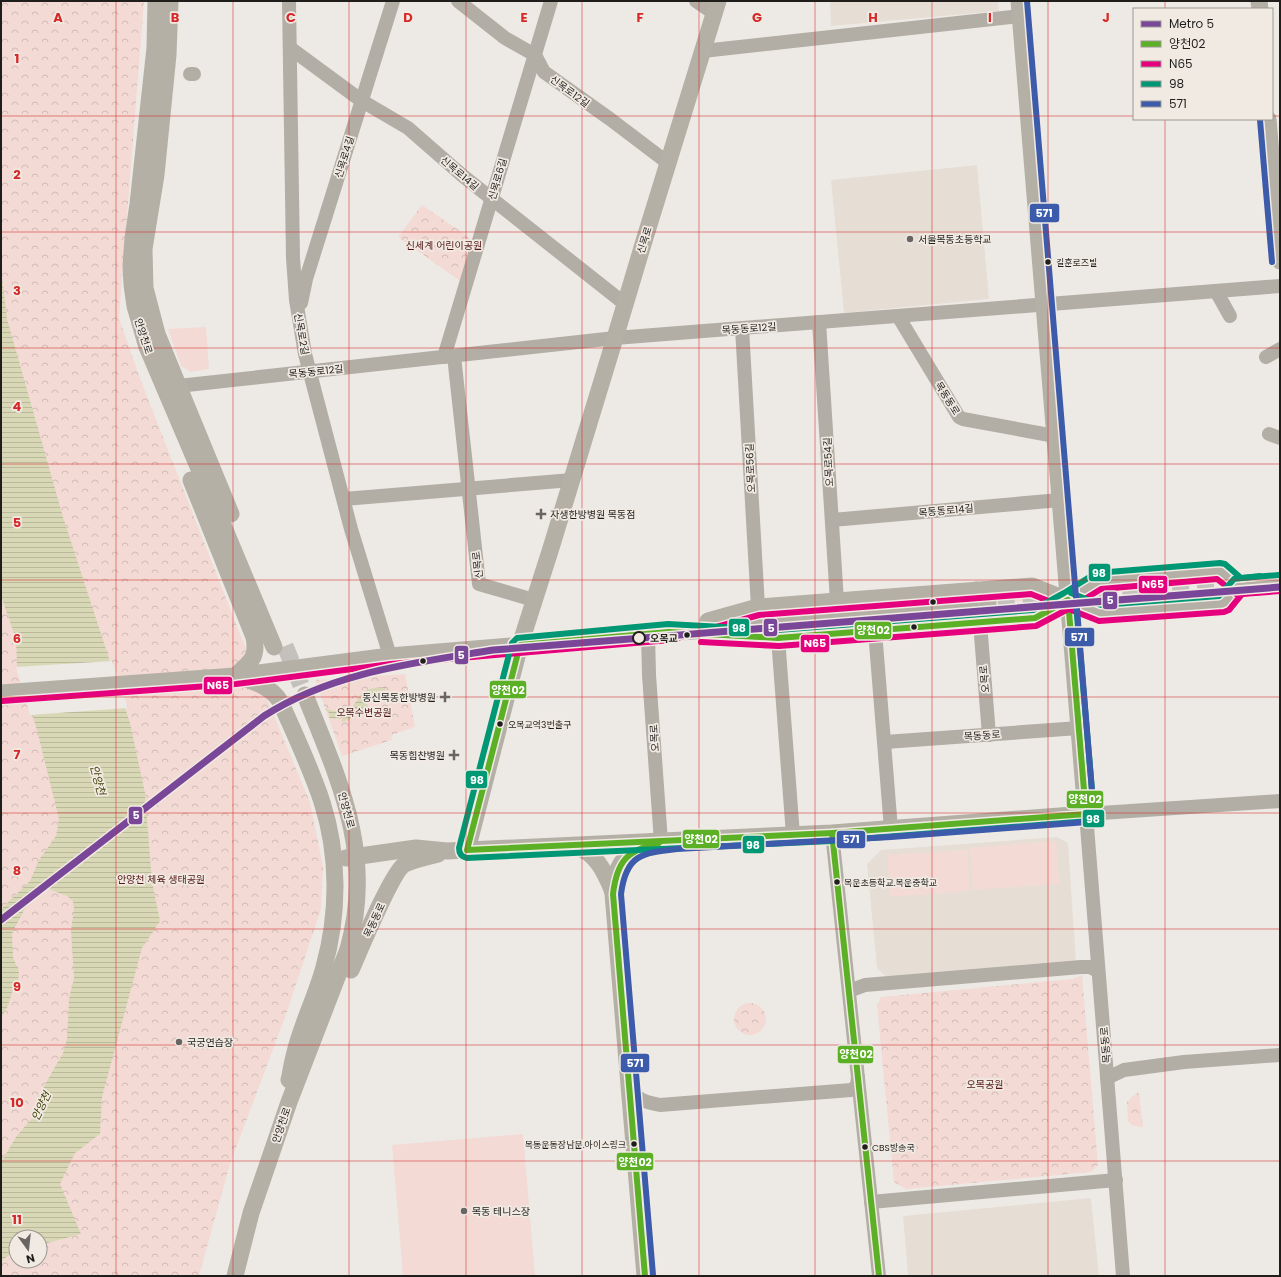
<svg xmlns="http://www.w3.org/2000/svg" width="1281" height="1277" font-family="Poppins,'Noto Sans KR',sans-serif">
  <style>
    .built { fill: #e6ded5 }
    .green { fill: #f3dad5 }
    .forest { fill: url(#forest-crowns); fill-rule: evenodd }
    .water { fill: url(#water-rules) }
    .pier { fill: #edeae6 }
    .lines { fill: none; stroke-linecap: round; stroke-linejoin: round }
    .major-tunnel { stroke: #c4c1bd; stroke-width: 17; stroke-dasharray: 17 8; stroke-linecap: butt }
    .minor { stroke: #b2aea5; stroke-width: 14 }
    .major { stroke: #b5b0a6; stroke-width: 17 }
    .bus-1-casing { stroke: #f0eae3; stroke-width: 9 }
    .bus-2-casing { stroke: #f0eae3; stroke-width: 9 }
    .bus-3-casing { stroke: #f0eae3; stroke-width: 9 }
    .bus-4-casing { stroke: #f0eae3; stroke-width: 9 }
    .bus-1 { stroke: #5bb025; stroke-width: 6 }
    .bus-2 { stroke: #e5007d; stroke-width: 6 }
    .bus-3 { stroke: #009775; stroke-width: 6 }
    .bus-4 { stroke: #3d5bab; stroke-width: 6 }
    .metro-1-casing { stroke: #f0eae3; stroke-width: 10 }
    .metro-1 { stroke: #794698; stroke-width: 7 }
    .grid { fill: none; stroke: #d62828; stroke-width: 1; stroke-opacity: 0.55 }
    .poi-dot { fill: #686562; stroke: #f0eae3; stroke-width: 1.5 }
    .bus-dot { fill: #201e1b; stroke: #f0eae3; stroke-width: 1.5 }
    .stop-dot { fill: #f0eae3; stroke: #201e1b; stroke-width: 2 }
    .labels { text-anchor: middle; stroke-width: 3.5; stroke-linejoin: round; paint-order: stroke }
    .bus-label { font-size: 9px; fill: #201e1b; stroke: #f0eae3; text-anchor: start }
    .street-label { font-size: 10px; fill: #201e1b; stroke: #f0eae3 }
    .poi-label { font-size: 10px; fill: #201e1b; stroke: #f0eae3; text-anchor: start }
    .park-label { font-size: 10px; fill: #541714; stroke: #f0eae3 }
    .stop-label { font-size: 10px; font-weight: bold; fill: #201e1b; stroke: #f0eae3; text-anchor: start }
    .water-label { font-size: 11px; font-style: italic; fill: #434007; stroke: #f0eae3 }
    .grid-label { font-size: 13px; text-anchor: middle; font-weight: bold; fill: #d62828; stroke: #f0eae3; stroke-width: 3.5; stroke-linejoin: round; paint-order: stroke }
    .line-badge { stroke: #f0eae3; stroke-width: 1.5 }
    .badge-label { font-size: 11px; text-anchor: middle; font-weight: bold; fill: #fff }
  </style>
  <defs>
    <pattern id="forest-crowns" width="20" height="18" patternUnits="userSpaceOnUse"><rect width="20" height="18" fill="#f3dad5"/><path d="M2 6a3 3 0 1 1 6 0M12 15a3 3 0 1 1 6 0" fill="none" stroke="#d0bbb6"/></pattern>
    <pattern id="water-rules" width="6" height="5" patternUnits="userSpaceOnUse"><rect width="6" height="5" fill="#d9d8b6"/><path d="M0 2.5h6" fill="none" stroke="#bab99c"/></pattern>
  </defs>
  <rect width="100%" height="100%" fill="#edeae6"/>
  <g class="built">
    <polygon points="830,1 998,1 999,11 831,26"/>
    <polygon points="977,165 989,299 844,313 831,180"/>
    <polygon points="1057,837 1068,843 1076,962 886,977 877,968 867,864 881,850"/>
    <polygon points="1091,1198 1099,1276 908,1276 903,1216"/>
  </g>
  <g class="green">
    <polygon points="206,327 209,369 191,372 181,366 168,329"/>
    <polygon points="1025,588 1026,601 995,603 993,594"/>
    <polygon points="1056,841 1059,884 973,890 970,848"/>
    <polygon points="967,850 970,891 890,897 887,855"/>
    <polygon points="523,1134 535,1276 403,1276 392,1145"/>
  </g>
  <g class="forest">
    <path d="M1,1H144L119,318L141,381L242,639L310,802L323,867L321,909L287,1012L230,1164L199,1276H1ZM16,1237H40V1261H16Z"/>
    <polygon points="422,205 472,239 460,281 398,237"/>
    <polygon points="405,674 415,727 391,735 392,740 342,756 315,680"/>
    <polygon points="1082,975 1098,1165 1091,1172 906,1189 894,1182 877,1006 881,997 1072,979"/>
    <circle cx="750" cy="1019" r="16"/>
    <polygon points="1139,1092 1143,1127 1133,1126 1128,1121 1127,1102 1133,1096"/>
  </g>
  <g class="water">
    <polygon points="1,269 7,319 63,517 130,723 145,793 152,882 160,921 142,948 102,1097 100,1134 75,1153 60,1184 81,1234 40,1245 40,1237 16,1237 16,1252 12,1253 1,1261 1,1162 16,1137 32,1118 39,1095 63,1053 67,1039 69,999 74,978 71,930 74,909 73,901 67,896 43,887 29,901 12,933 13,957 19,972 18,982 12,992 8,1006 1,1018 1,910 4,906 30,881 39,860 56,836 59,819 37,730 17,666 16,639 1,596"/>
    <path d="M386,687V690L378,691L370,701L369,697L367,705L360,715L358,713L349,720L341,722L343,719L329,718L330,714L325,709V708C336,713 347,714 355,703C358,700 359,696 362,693C369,687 378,688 386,687Z"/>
  </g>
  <polygon class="pier" points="112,661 128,708 30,715 16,667"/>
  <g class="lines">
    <g class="major-tunnel">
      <polyline points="973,607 1248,585"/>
      <polyline points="285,646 305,695"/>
    </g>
    <g class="minor">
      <polyline points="289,1 293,258 296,300 305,354 351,529 390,656"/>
      <polyline points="458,1 505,38 535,55 544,72 610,119 668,163"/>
      <polyline points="696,1 715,14"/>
      <polyline points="290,48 362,101 408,128 463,176 625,304"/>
      <polyline points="703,51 1020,16"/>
      <polyline points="190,74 194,74"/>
      <polyline points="1216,291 1230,316"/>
      <polyline points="301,303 306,279 393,1"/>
      <polyline points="898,316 959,417 963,419 1055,436"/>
      <polyline points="819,322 837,601"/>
      <polyline points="742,328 758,607"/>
      <polyline points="454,356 479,584 534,600"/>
      <polyline points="444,357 551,1"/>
      <polyline points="1266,357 1280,349"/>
      <polyline points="178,386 615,338 1280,286"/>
      <polyline points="1269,434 1280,438"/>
      <polyline points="344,499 572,480"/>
      <polyline points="832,520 1060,500"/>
      <polyline points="980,623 989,735"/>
      <polyline points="875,631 891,829"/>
      <polyline points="648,634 649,675 661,842"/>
      <polyline points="778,638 793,835"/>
      <polyline points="885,742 1079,728"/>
      <polyline points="832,833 879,1276"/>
      <polyline points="849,991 865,985 1081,967 1090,967 1098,971"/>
      <polyline points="1107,1078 1124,1070 1184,1062 1280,1055"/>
      <path d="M629,1089C640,1101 645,1102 660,1105L851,1090L857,1086L858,1077"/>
      <polyline points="871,1202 1116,1180"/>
      <polyline points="1123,1276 1086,814 1280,801"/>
    </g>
    <g class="major">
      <polyline points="156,1 155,48 138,204 133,238 131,266 132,285 135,306 147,347 223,525 274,647"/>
      <polyline points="170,1 168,55 156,175 144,249 145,288 157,334 231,514"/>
      <polyline points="1259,1 1260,9"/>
      <polyline points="1268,119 1280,261"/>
      <path d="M191,480L254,637C258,659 250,662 235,676"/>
      <polyline points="708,621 758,607 1032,586 1100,613 1223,604 1238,586"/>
      <path d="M974,623C991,613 994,602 976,590"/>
      <polyline points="734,635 778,638 1035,618 1068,600 1098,581 1220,571 1238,586 1280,583"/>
      <path d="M239,677C255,681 271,687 280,701C295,735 311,768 322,802C339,855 339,913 324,967C316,997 301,1025 294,1056C292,1063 291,1072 289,1080"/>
      <polyline points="1,693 235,676 390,656 971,608"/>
      <path d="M574,846C596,852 605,872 613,892"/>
      <polyline points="467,850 520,645 551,548 615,338 644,241 718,1"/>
      <polyline points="346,858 416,848 447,851 832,833 1086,814 1019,1"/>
      <path d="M351,970C359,952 393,870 405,864C415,859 427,857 438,854"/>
      <path d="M235,1276L251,1213L289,1102L348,949C375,855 339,780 305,695"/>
      <path d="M645,1276L613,894C615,867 622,854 648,845"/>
    </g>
    <defs>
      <g id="bus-1">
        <polygon points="1068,600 1086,814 832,833 467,850 520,645 669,632 778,638 1035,618"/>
        <polyline points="832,833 879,1276"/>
        <path d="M645,1276L613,894C617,861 627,850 659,843"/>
      </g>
      <g id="bus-2">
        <polyline points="701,642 779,646 1036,626 1072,607 1101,589 1217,579 1236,594 1262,592"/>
        <polyline points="2,701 236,684 391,664 670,640 759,615 1031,594 1099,621 1224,612 1229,610 1242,594 1280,591"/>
      </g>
      <g id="bus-3">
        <polyline points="1071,593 1101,605 1219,596 1234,579 1260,576"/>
        <path d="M1076,604L1094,813L1093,819L1089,821L832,841L467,858C462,857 459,854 459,848L512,643L517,638L668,624L778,630L1033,610L1064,593L1096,573L1220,563L1225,564L1241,578L1279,575"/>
      </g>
      <g id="bus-4">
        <polyline points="1260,120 1272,262"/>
        <path d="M653,1275L621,894C626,855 641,853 677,849L891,837L1087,822L1091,820L1094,816L1027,1"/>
      </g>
    </defs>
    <use href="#bus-1" class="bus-1-casing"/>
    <use href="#bus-2" class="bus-2-casing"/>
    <use href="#bus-3" class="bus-3-casing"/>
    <use href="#bus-4" class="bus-4-casing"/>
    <use href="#bus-1" class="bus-1"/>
    <use href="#bus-2" class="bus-2"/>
    <use href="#bus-3" class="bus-3"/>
    <use href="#bus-4" class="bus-4"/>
    <defs>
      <path id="metro-1" d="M1,920L264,716C332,672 414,663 493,650L1280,587"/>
    </defs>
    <use href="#metro-1" class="metro-1-casing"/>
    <use href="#metro-1" class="metro-1"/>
  </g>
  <path class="grid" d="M116,1V1276M233,1V1276M349,1V1276M466,1V1276M582,1V1276M699,1V1276M815,1V1276M932,1V1276M1048,1V1276M1165,1V9M1,116H1134M1272,116H1280M1165,119V1276M1,232H1280M1,348H1280M1,464H1280M1,580H1280M1,697H1280M1,813H1280M1,929H1280M1,1045H1280M1,1161H1280"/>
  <g class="poi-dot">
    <circle cx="910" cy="239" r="4"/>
    <path d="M539 508h4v4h4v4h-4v4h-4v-4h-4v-4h4z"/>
    <path d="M443 691h4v4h4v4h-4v4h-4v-4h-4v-4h4z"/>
    <path d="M452 749h4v4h4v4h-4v4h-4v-4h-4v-4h4z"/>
    <circle cx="179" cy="1042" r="4"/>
    <circle cx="464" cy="1211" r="4"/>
  </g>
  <g class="bus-dot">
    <circle cx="1048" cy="262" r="3.5"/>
    <circle cx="933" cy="602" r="3.5"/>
    <circle cx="914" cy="627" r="3.5"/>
    <circle cx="687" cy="635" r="3.5"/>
    <circle cx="423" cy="661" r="3.5"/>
    <circle cx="500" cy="724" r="3.5"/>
    <circle cx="837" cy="882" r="3.5"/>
    <circle cx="634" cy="1144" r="3.5"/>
    <circle cx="865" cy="1147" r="3.5"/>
  </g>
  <circle class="stop-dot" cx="639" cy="638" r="6"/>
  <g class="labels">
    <g class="bus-label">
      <text x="1056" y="266">길훈로즈빌</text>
      <text x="508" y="728">오목교역3번출구</text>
      <text x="844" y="886">목운초등학교.목운중학교</text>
      <text x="626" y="1148" text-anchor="end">목동운동장남문.아이스링크</text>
      <text x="872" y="1151">CBS방송국</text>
    </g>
    <g class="street-label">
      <text transform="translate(570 91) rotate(36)" y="4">신목로12길</text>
      <text transform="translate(344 157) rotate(-73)" y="4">신목로4길</text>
      <text transform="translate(460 173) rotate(40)" y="4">신목로14길</text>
      <text transform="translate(497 179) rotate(-74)" y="4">신목로6길</text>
      <text transform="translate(644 240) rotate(-73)" y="4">신목로</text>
      <text transform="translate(749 328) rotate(-4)" y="4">목동동로12길</text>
      <text transform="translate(302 334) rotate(80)" y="4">신목로2길</text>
      <text transform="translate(144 336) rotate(72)" y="4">안양천로</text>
      <text transform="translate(316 371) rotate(-6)" y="4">목동동로12길</text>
      <text transform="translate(948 398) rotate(58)" y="4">목동동로</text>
      <text transform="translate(828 462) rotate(-93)" y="4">오목로54길</text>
      <text transform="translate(750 468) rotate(-93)" y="4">오목로56길</text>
      <text transform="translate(946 510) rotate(-5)" y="4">목동동로14길</text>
      <text transform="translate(477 565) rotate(-97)" y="4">신목로</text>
      <text transform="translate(984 679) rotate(-95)" y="4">오목로</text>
      <text transform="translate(982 735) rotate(-4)" y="4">목동동로</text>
      <text transform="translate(654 738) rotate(-94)" y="4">오목로</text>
      <text transform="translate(347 810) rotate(75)" y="4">안양천로</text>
      <text transform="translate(374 920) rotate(-65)" y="4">목동동로</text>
      <text transform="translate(1105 1045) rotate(-95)" y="4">목동동로</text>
      <text transform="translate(281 1125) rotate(-71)" y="4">안양천로</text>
    </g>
    <g class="poi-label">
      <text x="918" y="243">서울목동초등학교</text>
      <text x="550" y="518">자생한방병원 목동점</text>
      <text x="436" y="701" text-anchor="end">동신목동한방병원</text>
      <text x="445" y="759" text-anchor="end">목동힘찬병원</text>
      <text x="187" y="1046">국궁연습장</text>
      <text x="472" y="1215">목동 테니스장</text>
    </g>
    <g class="park-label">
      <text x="444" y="249">신세계 어린이공원</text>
      <text x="364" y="716">오목수변공원</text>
      <text x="161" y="883">안양천 체육 생태공원</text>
      <text x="985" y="1088">오목공원</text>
    </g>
    <g class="stop-label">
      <text x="650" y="642">오목교</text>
    </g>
    <g class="water-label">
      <text transform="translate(98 780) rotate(75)" y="4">안양천</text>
      <text transform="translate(41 1106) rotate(-64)" y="4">안양천</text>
    </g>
  </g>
  <g class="grid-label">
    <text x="58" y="22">A</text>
    <text x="175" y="22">B</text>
    <text x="291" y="22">C</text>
    <text x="408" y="22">D</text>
    <text x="524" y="22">E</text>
    <text x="640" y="22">F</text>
    <text x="757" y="22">G</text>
    <text x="873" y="22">H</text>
    <text x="990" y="22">I</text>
    <text x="1106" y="22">J</text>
    <text x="17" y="63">1</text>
    <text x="17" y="179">2</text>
    <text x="17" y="295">3</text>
    <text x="17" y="411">4</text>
    <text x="17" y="527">5</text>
    <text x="17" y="643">6</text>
    <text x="17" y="759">7</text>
    <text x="17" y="875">8</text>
    <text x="17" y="991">9</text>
    <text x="17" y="1107">10</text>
    <text x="17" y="1224">11</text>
  </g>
  <g class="line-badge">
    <rect x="1029" y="203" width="31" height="20" rx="4" fill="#3d5bab"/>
    <rect x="1088" y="563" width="23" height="19" rx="4" fill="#009775"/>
    <rect x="1138" y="575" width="30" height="19" rx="4" fill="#e5007d"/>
    <rect x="1102" y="591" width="16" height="19" rx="4" fill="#794698"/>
    <rect x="763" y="618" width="15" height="19" rx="4" fill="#794698"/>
    <rect x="728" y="618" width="22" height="19" rx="4" fill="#009775"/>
    <rect x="854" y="621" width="38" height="19" rx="4" fill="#5bb025"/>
    <rect x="1064" y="627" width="31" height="20" rx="4" fill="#3d5bab"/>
    <rect x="800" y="634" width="30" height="19" rx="4" fill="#e5007d"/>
    <rect x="454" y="645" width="15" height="20" rx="4" fill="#794698"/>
    <rect x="203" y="676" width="30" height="19" rx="4" fill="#e5007d"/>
    <rect x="489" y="680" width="38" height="19" rx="4" fill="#5bb025"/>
    <rect x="465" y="770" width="23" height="19" rx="4" fill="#009775"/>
    <rect x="1066" y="790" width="38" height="19" rx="4" fill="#5bb025"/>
    <rect x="128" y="806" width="15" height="19" rx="4" fill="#794698"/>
    <rect x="1082" y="809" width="23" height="19" rx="4" fill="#009775"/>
    <rect x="682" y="829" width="38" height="20" rx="4" fill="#5bb025"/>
    <rect x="836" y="830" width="30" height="19" rx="4" fill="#3d5bab"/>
    <rect x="742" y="835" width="23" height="19" rx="4" fill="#009775"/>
    <rect x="837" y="1045" width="37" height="19" rx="4" fill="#5bb025"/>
    <rect x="620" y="1053" width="30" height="20" rx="4" fill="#3d5bab"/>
    <rect x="616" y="1152" width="38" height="19" rx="4" fill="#5bb025"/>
  </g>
  <g class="badge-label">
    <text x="1044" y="217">571</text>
    <text x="1099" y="577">98</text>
    <text x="1153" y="588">N65</text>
    <text x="1110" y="604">5</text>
    <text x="771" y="632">5</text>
    <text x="739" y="632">98</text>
    <text x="873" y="634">양천02</text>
    <text x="1079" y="641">571</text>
    <text x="815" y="647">N65</text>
    <text x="461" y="659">5</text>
    <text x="218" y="689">N65</text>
    <text x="508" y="694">양천02</text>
    <text x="477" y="784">98</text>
    <text x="1085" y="803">양천02</text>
    <text x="136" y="819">5</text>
    <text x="1093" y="823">98</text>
    <text x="701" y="843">양천02</text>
    <text x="851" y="843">571</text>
    <text x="753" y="849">98</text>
    <text x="856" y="1058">양천02</text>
    <text x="635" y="1067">571</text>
    <text x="635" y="1166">양천02</text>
  </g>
  <rect width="1281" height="1277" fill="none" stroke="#201e1b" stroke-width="4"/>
  <rect x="1133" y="8" width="140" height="112" fill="#f0eae3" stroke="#9d9893"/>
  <rect x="1141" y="21" width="20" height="6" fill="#794698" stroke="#9d9893"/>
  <text x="1169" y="28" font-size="12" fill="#201e1b">Metro 5</text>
  <rect x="1141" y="41" width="20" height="6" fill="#5bb025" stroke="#9d9893"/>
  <text x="1169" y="48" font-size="12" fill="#201e1b">양천02</text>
  <rect x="1141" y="61" width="20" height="6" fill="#e5007d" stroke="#9d9893"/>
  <text x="1169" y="68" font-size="12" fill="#201e1b">N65</text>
  <rect x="1141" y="81" width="20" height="6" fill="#009775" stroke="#9d9893"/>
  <text x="1169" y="88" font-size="12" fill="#201e1b">98</text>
  <rect x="1141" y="101" width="20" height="6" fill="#3d5bab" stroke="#9d9893"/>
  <text x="1169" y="108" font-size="12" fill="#201e1b">571</text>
  <g transform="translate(28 1249) rotate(165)"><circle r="19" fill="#f0eae3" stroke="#9d9893"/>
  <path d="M0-3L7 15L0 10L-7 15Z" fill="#686562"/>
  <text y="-6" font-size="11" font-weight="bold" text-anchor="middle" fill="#201e1b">N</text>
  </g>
</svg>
